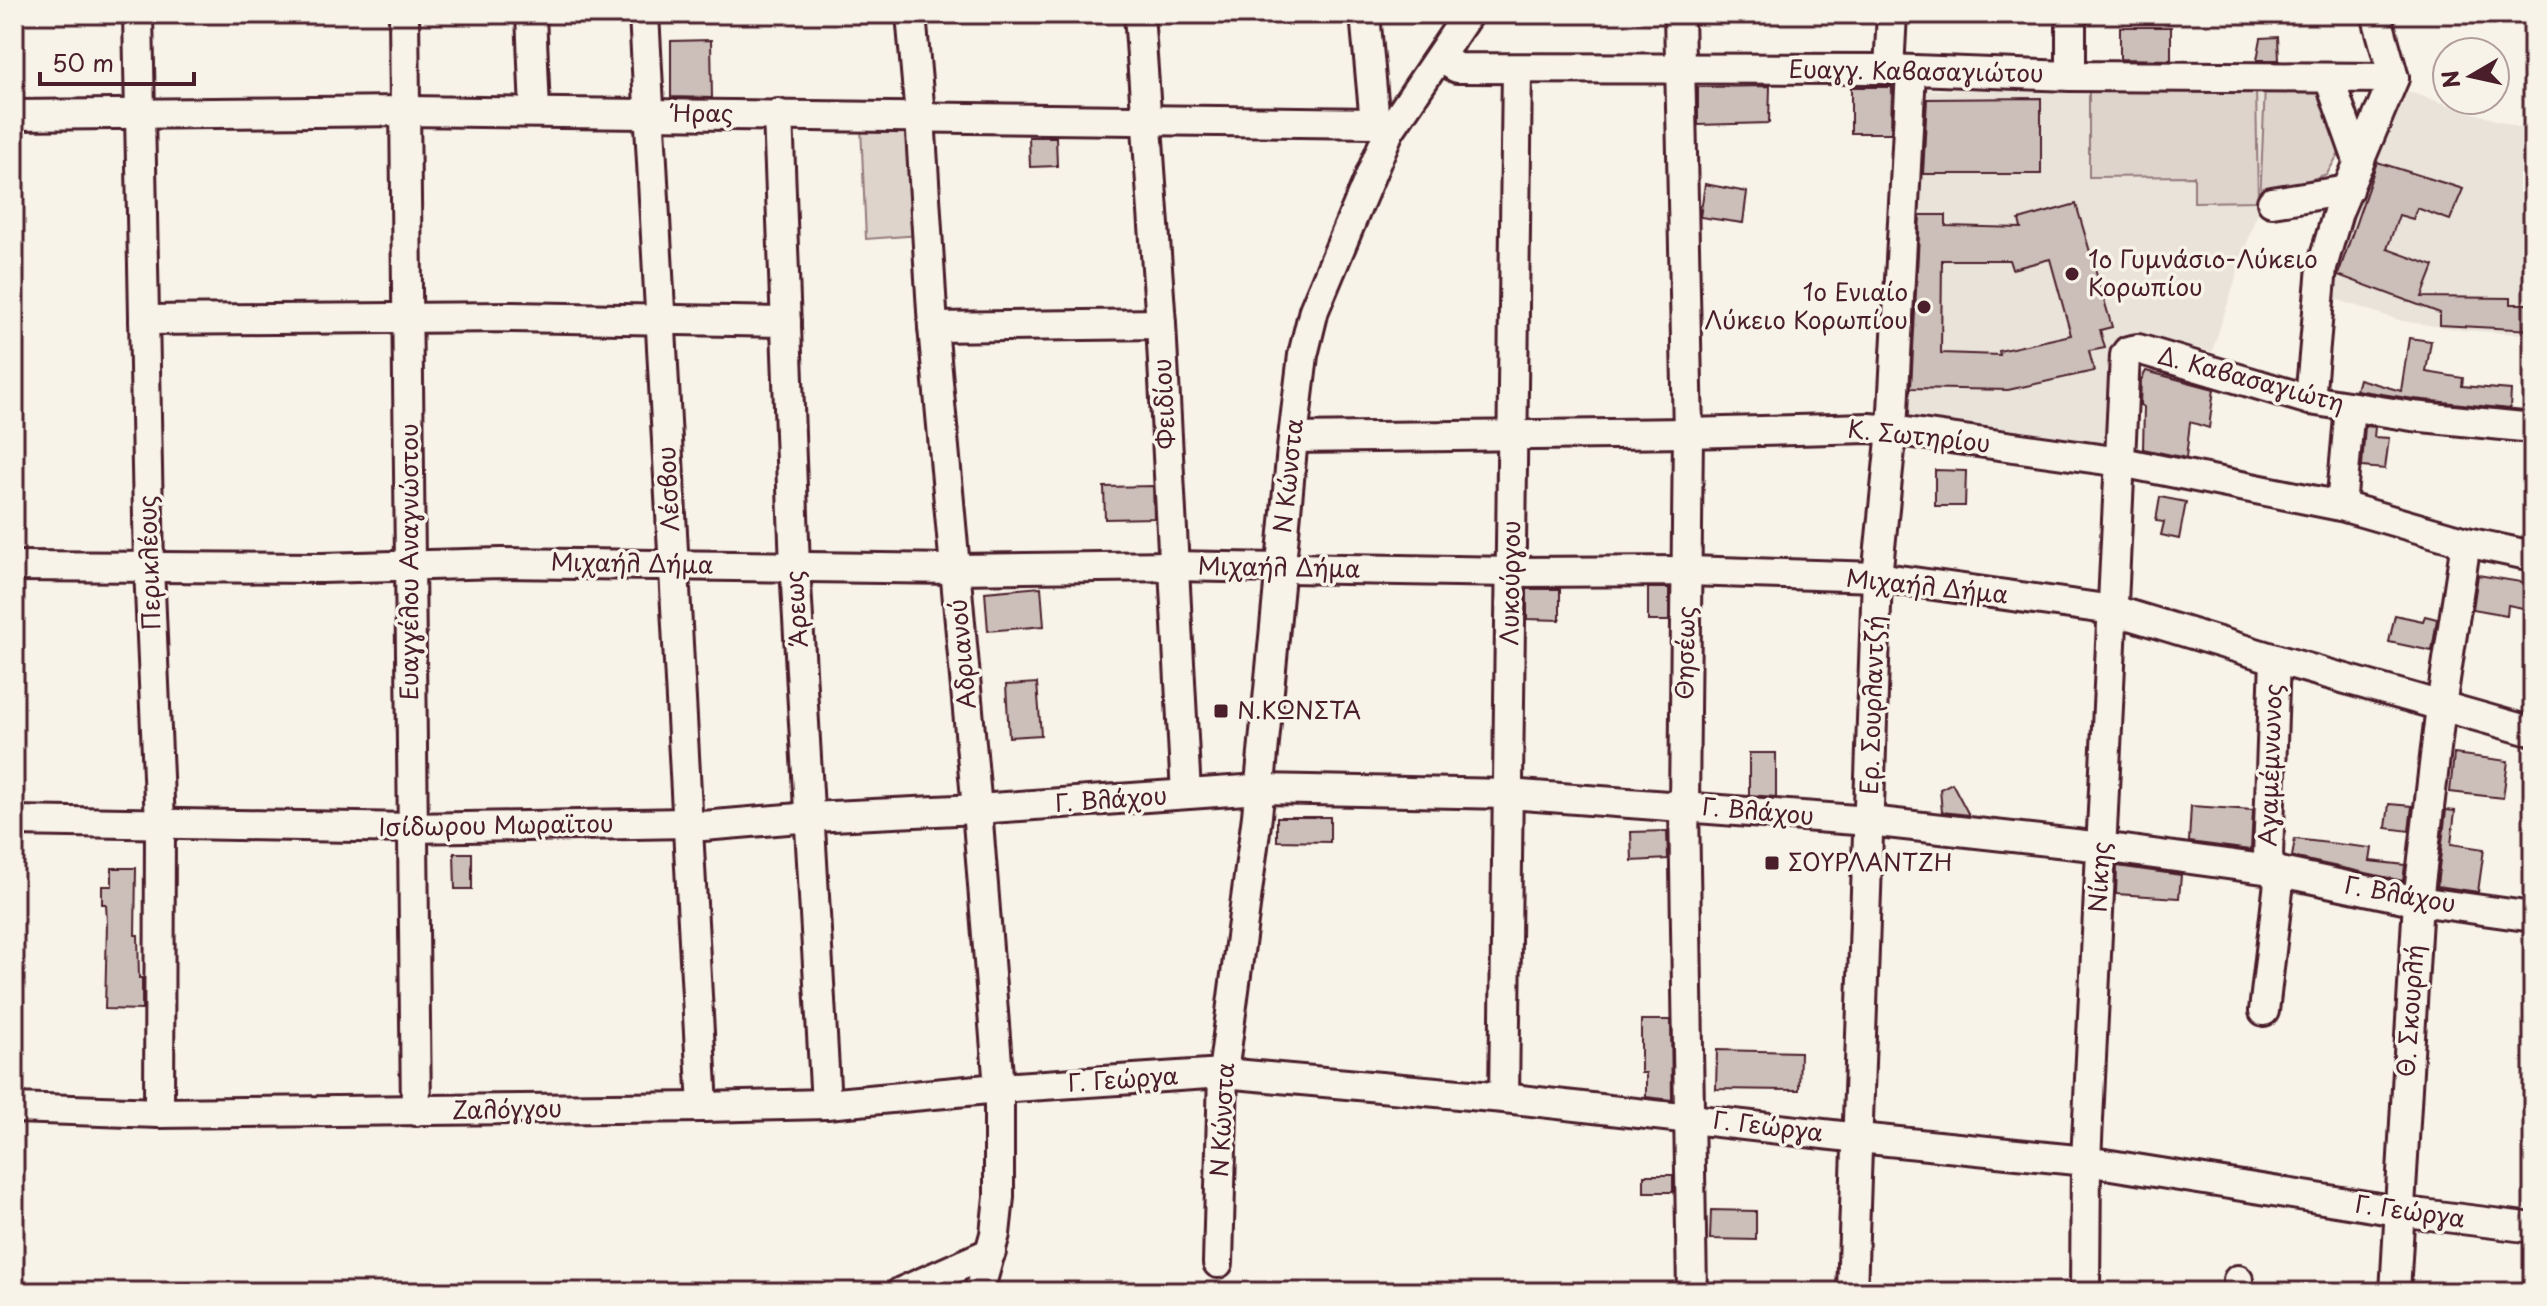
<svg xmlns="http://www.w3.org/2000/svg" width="2547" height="1306" font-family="'Playpen Sans',sans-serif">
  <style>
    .built { fill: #eae3da }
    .green { fill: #ded4cc; stroke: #947a7c; stroke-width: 2 }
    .building { fill: #ccbfb9; stroke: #4a1f2b; stroke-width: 2; fill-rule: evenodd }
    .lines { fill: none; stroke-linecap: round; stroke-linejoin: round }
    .minor-casing { stroke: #4a1f2b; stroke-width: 34 }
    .minor { stroke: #f7f3e8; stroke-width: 28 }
    .poi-dot { fill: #4a1f2b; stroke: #f7f3e8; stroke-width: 3 }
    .labels { text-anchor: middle; stroke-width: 7; stroke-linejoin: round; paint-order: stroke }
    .street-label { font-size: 24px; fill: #4a1f2b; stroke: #f7f3e8 }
    .poi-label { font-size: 24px; fill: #4a1f2b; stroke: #f7f3e8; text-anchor: start }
  </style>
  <rect width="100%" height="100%" fill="#f7f3e8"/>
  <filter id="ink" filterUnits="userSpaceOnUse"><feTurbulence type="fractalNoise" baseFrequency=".0125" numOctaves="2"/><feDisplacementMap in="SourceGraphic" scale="16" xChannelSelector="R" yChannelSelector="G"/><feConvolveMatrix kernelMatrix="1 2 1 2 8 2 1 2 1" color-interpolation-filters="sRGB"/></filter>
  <g filter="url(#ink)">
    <g class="built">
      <polygon points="2265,86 2260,203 2212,352 2145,334 2125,339 2107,360 2106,453 1901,424 1912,90"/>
      <polygon points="2403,90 2533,132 2533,335 2461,330 2402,321 2326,296 2354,207"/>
    </g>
    <g class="green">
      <polygon points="2265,86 2319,86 2339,153 2327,174 2271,193 2260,203"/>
      <polygon points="2256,88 2258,201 2194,202 2194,176 2089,177 2089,89"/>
      <polygon points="861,127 910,127 920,235 866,239"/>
    </g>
    <g class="building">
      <polygon points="2120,27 2171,27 2171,60 2120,59"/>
      <polygon points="2278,37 2279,60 2257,60 2261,38"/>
      <polygon points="711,40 712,98 671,97 671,41"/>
      <polygon points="1770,86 1769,123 1698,125 1698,87"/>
      <polygon points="1851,87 1892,87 1891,133 1851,133"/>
      <polygon points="2041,98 2041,174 1923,174 1927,99"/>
      <polygon points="1029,137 1056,137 1057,166 1030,167"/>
      <polygon points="2377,162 2463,189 2450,220 2417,208 2413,219 2399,215 2387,249 2434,266 2422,297 2511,298 2511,304 2533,304 2533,330 2440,325 2440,313 2338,275"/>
      <polygon points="1705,184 1747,192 1743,223 1700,217"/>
      <path d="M2076,204L2112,327L2100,330L2105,348L2089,351L2094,371L2008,390L1911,388L1920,215H1946V226L2021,228L2019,220ZM2050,259L2071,335L1999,351L2000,355L1941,353L1942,260H2009L2012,269Z"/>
      <polygon points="2409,338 2431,341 2426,372 2463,378 2462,386 2511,390 2510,409 2414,399 2356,390 2359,379 2401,391"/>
      <polygon points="2146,371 2214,389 2209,428 2190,422 2186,458 2143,449 2144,407 2140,405 2141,380"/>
      <polygon points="2365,426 2375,427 2374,437 2389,438 2385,469 2362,467"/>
      <polygon points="1935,470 1966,471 1965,506 1935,506"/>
      <polygon points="1153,486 1154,518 1105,519 1104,487"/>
      <polygon points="2160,497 2186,502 2179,539 2161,535 2164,522 2156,521"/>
      <polygon points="2478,575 2533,584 2533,610 2508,605 2507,615 2473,609"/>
      <polygon points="1041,587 1044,626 988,631 985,592"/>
      <rect x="1648" y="588" width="21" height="33"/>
      <polygon points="1527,589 1560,589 1560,620 1527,619"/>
      <polygon points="2395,615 2423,621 2425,616 2437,619 2432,651 2389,642"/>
      <polygon points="1037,683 1041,735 1009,737 1006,685"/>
      <polygon points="1749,753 1776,753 1776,797 1749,795"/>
      <polygon points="2454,754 2508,761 2503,798 2450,792"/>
      <polygon points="1952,783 1969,815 1942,812 1940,789"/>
      <polygon points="2389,804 2412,806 2409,831 2386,828"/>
      <polygon points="2191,806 2253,810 2251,850 2189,842"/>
      <polygon points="2446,810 2455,811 2451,844 2484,849 2478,892 2437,886"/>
      <polygon points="1277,817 1330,817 1330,842 1277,841"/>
      <polygon points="1667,831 1668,859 1632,861 1631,832"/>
      <polygon points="2295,839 2372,848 2370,861 2405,865 2403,881 2292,857"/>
      <polygon points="454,853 472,853 472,889 455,889"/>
      <polygon points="2117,866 2181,875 2179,898 2116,894"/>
      <polygon points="112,868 136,868 135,935 138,935 139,978 142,978 142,1010 105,1009 107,923 106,904 102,904 102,886 112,886"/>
      <polygon points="1641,1020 1671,1020 1672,1100 1646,1097 1646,1073 1641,1073"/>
      <polygon points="1717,1050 1800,1052 1799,1090 1716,1089"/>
      <rect x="1644" y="1175" width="29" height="17"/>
      <polygon points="1711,1210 1756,1211 1756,1240 1710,1239"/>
    </g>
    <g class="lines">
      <defs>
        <g id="minor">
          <polyline points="138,14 149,567 160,823 159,1113"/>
          <polyline points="404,14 416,1111"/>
          <polyline points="531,14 535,112"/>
          <polyline points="644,14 703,1107"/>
          <polyline points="911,14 920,116 933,327 977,809 999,1088 999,1197 995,1234 979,1292"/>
          <polyline points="1139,14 1161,324 1186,794"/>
          <polyline points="1365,14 1375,123"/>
          <polyline points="1679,14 1688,433 1684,806 1692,1292"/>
          <polyline points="1441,58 1457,68 1889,69 2071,76 2394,78"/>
          <polyline points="1889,69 1892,14"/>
          <polyline points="2071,76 2071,14"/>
          <polyline points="2329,78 2359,163"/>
          <polyline points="778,114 795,567 826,1104"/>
          <polyline points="14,115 406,111 1375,123 1389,131"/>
          <polyline points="2272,202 2348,190"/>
          <polyline points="144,320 512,317 786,322"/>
          <polyline points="933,327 1161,324"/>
          <polyline points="2310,400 2322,267 2338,212 2394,78 2376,14"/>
          <polyline points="1293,438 1688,433 1869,428 1892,430 2121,462 2341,506 2466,542 2533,556"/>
          <polyline points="2341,506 2350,407"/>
          <polyline points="14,566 322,568 501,563 955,569 1172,566 1511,572 1688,571 1877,577 2113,610 2275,659 2526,730"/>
          <polyline points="14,821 412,828 687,823 703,826 811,817 977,809 1259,789 1508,794 1869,821 2102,847 2271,870 2418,901 2533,917"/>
          <polyline points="2264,1011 2279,882 2271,870 2268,856 2275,659"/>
          <polyline points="1504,1098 1517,69"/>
          <polyline points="14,1108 159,1113 703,1107 826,1104 999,1088 1223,1073 1504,1098 1859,1138 2086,1161 2398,1211 2533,1228"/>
          <polyline points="1218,1263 1223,1073 1257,816 1293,438 1303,355 1314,310 1389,131 1468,14"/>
          <polyline points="901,1292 991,1252"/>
          <polyline points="1852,1292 1877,577 1892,430 1911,71"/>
          <polyline points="2085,1292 2086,1161 2125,355 2128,351 2138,349 2310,400 2412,416 2533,428"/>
          <polyline points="2238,1292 2238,1280"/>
          <polyline points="2395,1292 2418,901 2441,706 2466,542"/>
        </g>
      </defs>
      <use href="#minor" class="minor-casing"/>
      <use href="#minor" class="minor"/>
    </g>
  </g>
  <g class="poi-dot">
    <circle cx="2072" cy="274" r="8"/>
    <circle cx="1924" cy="307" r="8"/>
    <rect x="1213" y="703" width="16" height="16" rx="4"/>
    <rect x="1764" y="855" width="16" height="16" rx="4"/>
  </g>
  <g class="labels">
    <g class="street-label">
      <text transform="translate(1916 72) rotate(1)" y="8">Ευαγγ. Καβασαγιώτου</text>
      <text x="703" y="122">Ήρας</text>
      <text transform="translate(2251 380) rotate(15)" y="8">Δ. Καβασαγιώτη</text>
      <text transform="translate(1165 404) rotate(-93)" y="8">Φειδίου</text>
      <text transform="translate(1919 437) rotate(6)" y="8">Κ. Σωτηρίου</text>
      <text transform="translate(1289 476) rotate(-84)" y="8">Ν Κώνστα</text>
      <text transform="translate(669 489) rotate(-93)" y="8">Λέσβου</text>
      <text transform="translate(410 562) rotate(-90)" y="8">Ευαγγέλου Αναγνώστου</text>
      <text transform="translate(150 563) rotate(-92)" y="8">Περικλέους</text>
      <text transform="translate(632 564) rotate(1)" y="8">Μιχαήλ Δήμα</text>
      <text transform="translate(1279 568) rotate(1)" y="8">Μιχαήλ Δήμα</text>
      <text transform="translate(1511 583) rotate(-89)" y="8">Λυκούργου</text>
      <text transform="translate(1927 587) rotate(6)" y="8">Μιχαήλ Δήμα</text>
      <text transform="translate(797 609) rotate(-94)" y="8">Άρεως</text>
      <text transform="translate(1686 653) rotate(-89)" y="8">Θησέως</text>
      <text transform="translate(963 654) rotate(-95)" y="8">Αδριανού</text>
      <text transform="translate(1873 705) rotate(-88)" y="8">Ερ. Σουρλαντζή</text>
      <text transform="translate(2271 765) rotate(-88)" y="8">Αγαμέμνωνος</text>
      <text transform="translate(1111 800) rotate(-4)" y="8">Γ. Βλάχου</text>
      <text transform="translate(1758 812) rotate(5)" y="8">Γ. Βλάχου</text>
      <text transform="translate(496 826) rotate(-1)" y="8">Ισίδωρου Μωραϊτου</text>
      <text transform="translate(2100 877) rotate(-87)" y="8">Νίκης</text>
      <text transform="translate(2400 895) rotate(10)" y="8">Γ. Βλάχου</text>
      <text transform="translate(2411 1011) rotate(-86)" y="8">Θ. Σκουρλή</text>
      <text transform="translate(1123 1080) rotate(-4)" y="8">Γ. Γεώργα</text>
      <text transform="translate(507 1110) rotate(-1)" y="8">Ζαλόγγου</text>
      <text transform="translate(1223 1120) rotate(-87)" y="8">Ν Κώνστα</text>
      <text transform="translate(1768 1127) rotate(7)" y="8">Γ. Γεώργα</text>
      <text transform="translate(2410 1212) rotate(8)" y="8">Γ. Γεώργα</text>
    </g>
    <g class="poi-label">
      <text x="2088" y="268">1ο Γυμνάσιο-Λύκειο<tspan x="2088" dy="28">Κορωπίου</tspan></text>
      <text x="1908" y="301" text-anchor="end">1ο Ενιαίο<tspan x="1908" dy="28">Λύκειο Κορωπίου</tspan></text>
      <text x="1237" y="719">Ν.ΚΩΝΣΤΑ</text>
      <text x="1788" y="871">ΣΟΥΡΛΑΝΤΖΗ</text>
    </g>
  </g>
  <rect width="2547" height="1306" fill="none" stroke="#f7f3e8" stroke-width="48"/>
  <rect x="24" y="24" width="2499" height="1258" fill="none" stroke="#4a1f2b" stroke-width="3" filter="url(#ink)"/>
  <g transform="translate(2471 76) rotate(261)"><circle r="38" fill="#f7f3e8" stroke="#b29e9c" stroke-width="2"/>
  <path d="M0-6L14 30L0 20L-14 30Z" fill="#4a1f2b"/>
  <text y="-12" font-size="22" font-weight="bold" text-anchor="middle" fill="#4a1f2b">N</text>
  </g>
  <path d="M40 72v12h154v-12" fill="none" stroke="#4a1f2b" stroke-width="4"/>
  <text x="52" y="72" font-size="24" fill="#4a1f2b" stroke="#f7f3e8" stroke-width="6" paint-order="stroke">50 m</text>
</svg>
